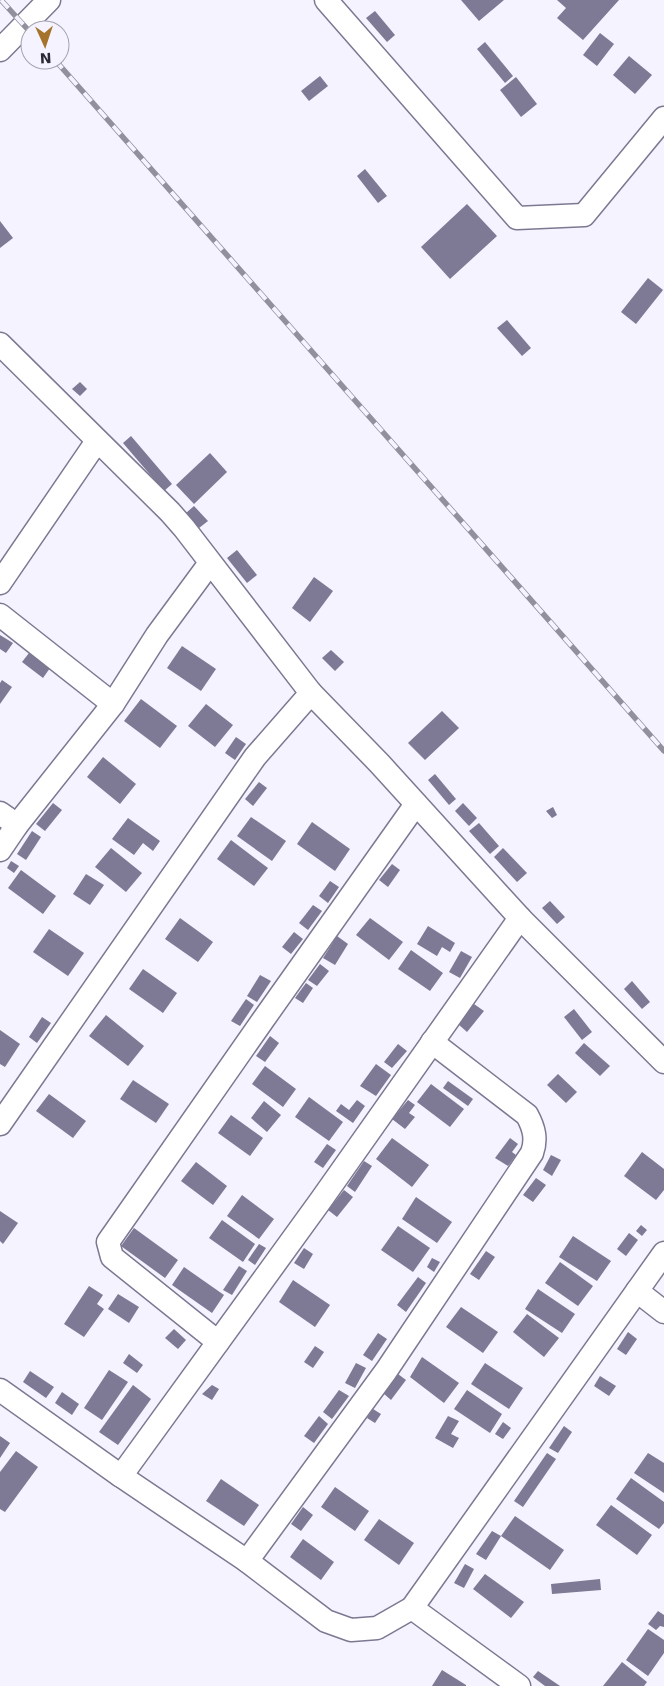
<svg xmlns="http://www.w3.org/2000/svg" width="664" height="1686" font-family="'DejaVu Sans',sans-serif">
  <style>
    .building { fill: #7e7994 }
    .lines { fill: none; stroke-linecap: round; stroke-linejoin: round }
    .street-casing { stroke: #7d7892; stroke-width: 25 }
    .street { stroke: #fff; stroke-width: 22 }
    .rail-casing { stroke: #92909c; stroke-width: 5.5 }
    .rail { stroke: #f5f3ff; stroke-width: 4; stroke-dasharray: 11; stroke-linecap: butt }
  </style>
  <rect width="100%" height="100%" fill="#f5f3ff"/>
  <g class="building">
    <polygon points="461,0 504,0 479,21"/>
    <polygon points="557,0 619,0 583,40 557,18 566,8"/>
    <polygon points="375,11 395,35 387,42 366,18"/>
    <polygon points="600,33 614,44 597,66 583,55"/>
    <polygon points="485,42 513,76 505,83 477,49"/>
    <polygon points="629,56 652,75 635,94 613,75"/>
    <polygon points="320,76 328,86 309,101 301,91"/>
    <polygon points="516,77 537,104 521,117 500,90"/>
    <polygon points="365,169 387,196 378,203 357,176"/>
    <polygon points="467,204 497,236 450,279 421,247"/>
    <polygon points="0,221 13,238 0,248"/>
    <polygon points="648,278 663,290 636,324 621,312"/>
    <polygon points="507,320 531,348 522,356 497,328"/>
    <polygon points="80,382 87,389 80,396 72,389"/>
    <polygon points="131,436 172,484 164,491 123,443"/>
    <polygon points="210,453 227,472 194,504 176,485"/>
    <polygon points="194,506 208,521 199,528 186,513"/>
    <polygon points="237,550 257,575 247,583 227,558"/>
    <polygon points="314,577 333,591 310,622 292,608"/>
    <polygon points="0,635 13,643 6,653 0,649"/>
    <polygon points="182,646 216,669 201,691 167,668"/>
    <polygon points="331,650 344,662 335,671 322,658"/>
    <polygon points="29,653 50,668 43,678 22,662"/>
    <polygon points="2,680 12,687 0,704 0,683"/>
    <polygon points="141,699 177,726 160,748 124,721"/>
    <polygon points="206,704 233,725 215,747 188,726"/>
    <polygon points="442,711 459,728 425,760 408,743"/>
    <polygon points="236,737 246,744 235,760 225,753"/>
    <polygon points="103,757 136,784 120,804 87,777"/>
    <polygon points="435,774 456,799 449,805 428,780"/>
    <polygon points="259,782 267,788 253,806 245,799"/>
    <polygon points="53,803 62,810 45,831 36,824"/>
    <polygon points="463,803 477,818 469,826 455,811"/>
    <polygon points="553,807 557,815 552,818 546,811"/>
    <polygon points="251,817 286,841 272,861 237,836"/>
    <polygon points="128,818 160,841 153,851 143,843 134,855 112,839"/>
    <polygon points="312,822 350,849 335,871 297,844"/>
    <polygon points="479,823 499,846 490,854 469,831"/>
    <polygon points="32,831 41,837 26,860 17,854"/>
    <polygon points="231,840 268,868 254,886 217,859"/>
    <polygon points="111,848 142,873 126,892 95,867"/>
    <polygon points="503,848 527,873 517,882 494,857"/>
    <polygon points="11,861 19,866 14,873 7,868"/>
    <polygon points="392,864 400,870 388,887 379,880"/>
    <polygon points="21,870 56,896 43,914 8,888"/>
    <polygon points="86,874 104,885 90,905 73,894"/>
    <polygon points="330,881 339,887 328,903 319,896"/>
    <polygon points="550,901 565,917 557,924 542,908"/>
    <polygon points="313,905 322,911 308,930 299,923"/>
    <polygon points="180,918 213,942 198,962 165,939"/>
    <polygon points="370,918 403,942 389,960 356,935"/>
    <polygon points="428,926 455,943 450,952 442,947 437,956 417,944"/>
    <polygon points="49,929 84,953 68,976 33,952"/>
    <polygon points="294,932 303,939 291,954 282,947"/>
    <polygon points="337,936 348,944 335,965 323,958"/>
    <polygon points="411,950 443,973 430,991 398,969"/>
    <polygon points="461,951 472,957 460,978 449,972"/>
    <polygon points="320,964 329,971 317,986 308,980"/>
    <polygon points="143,969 177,993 163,1013 129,989"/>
    <polygon points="260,975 271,981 257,1002 247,996"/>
    <polygon points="632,981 650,1002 642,1009 624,989"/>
    <polygon points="306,983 313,988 303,1003 295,998"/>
    <polygon points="246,999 254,1005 240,1026 231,1021"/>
    <polygon points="474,1004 484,1011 467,1032 458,1024"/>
    <polygon points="574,1009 592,1032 582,1040 564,1017"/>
    <polygon points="106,1015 144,1046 128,1066 89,1036"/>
    <polygon points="42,1017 51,1023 37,1043 29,1037"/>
    <polygon points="0,1030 20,1044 5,1067 0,1064"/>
    <polygon points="270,1036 279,1043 265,1062 256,1056"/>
    <polygon points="584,1043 610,1066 600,1076 575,1053"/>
    <polygon points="398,1044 407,1051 392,1068 384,1062"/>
    <polygon points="376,1064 391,1075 376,1096 360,1086"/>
    <polygon points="265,1066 296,1089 283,1107 252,1084"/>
    <polygon points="558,1074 577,1092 566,1103 547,1085"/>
    <polygon points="133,1080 169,1104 156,1123 120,1099"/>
    <polygon points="448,1081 473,1099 468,1106 443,1088"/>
    <polygon points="431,1084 464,1109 450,1127 417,1102"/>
    <polygon points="49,1094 86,1121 73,1138 36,1111"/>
    <polygon points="309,1097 343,1122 329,1141 295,1117"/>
    <polygon points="357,1100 365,1106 353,1123 336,1111 341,1104 349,1110"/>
    <polygon points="408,1100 415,1105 409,1113 415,1117 405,1129 392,1119"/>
    <polygon points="264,1101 281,1115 267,1132 251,1118"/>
    <polygon points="231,1115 263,1138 250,1156 218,1133"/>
    <polygon points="392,1138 429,1165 412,1187 376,1159"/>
    <polygon points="510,1138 518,1144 512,1152 516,1155 508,1166 495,1158"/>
    <polygon points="327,1144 336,1150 323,1168 314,1162"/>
    <polygon points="642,1152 664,1169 664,1190 656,1200 624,1176"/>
    <polygon points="551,1155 561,1160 552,1176 543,1170"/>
    <polygon points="364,1161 372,1166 355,1192 347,1186"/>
    <polygon points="196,1162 227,1186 213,1205 181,1181"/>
    <polygon points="536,1178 546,1185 533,1202 523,1195"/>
    <polygon points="344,1190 353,1197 337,1217 328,1210"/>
    <polygon points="242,1195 274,1219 259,1239 227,1216"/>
    <polygon points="416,1197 452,1222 437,1243 402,1219"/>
    <polygon points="0,1211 18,1223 3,1244 0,1241"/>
    <polygon points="222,1220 255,1244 243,1262 209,1238"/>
    <polygon points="641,1225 647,1230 642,1236 636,1231"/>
    <polygon points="398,1226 430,1248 413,1272 381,1250"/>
    <polygon points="134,1228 178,1260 165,1278 121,1246"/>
    <polygon points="629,1233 638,1240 626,1256 617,1249"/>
    <polygon points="573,1236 611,1261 597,1281 559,1257"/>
    <polygon points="259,1244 266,1248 255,1265 248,1260"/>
    <polygon points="304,1248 313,1254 304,1269 294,1263"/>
    <polygon points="486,1251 495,1257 479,1280 470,1274"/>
    <polygon points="432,1258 440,1262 434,1272 427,1267"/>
    <polygon points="560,1262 593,1286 578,1306 545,1283"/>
    <polygon points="239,1266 247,1271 232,1295 223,1290"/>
    <polygon points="184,1267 224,1295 212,1313 172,1285"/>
    <polygon points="418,1277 426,1283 406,1312 397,1305"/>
    <polygon points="293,1280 330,1305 315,1327 279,1302"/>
    <polygon points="89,1286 103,1295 97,1304 104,1309 84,1337 64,1324"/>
    <polygon points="538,1289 575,1314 562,1333 525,1309"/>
    <polygon points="118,1294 139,1307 129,1323 108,1309"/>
    <polygon points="461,1307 498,1332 483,1353 446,1327"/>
    <polygon points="527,1314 559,1338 544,1357 513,1332"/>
    <polygon points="174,1329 186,1340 178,1349 165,1338"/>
    <polygon points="628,1332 637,1339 626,1355 617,1349"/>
    <polygon points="378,1333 387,1339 372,1361 363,1355"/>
    <polygon points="315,1346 324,1352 313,1368 304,1362"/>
    <polygon points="129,1354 143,1365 137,1373 123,1363"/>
    <polygon points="422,1357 459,1383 444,1403 410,1377"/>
    <polygon points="356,1363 366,1368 355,1388 345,1383"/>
    <polygon points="485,1363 523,1388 509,1409 471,1384"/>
    <polygon points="109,1370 128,1382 102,1420 84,1408"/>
    <polygon points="30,1371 54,1387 46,1398 23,1382"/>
    <polygon points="398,1374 406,1380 391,1400 383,1393"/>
    <polygon points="600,1376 616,1386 609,1396 594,1386"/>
    <polygon points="133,1385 151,1399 118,1445 99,1432"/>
    <polygon points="212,1385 219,1389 212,1400 202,1394"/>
    <polygon points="339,1390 349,1396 332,1419 323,1412"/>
    <polygon points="467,1390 502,1414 490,1433 454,1409"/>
    <polygon points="62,1392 79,1404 72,1415 55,1403"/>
    <polygon points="373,1409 381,1414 375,1423 367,1418"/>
    <polygon points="319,1416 328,1424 314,1443 304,1436"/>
    <polygon points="448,1416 459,1421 451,1434 459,1438 453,1448 435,1438"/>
    <polygon points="503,1422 511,1428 503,1439 495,1434"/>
    <polygon points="564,1426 572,1432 558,1453 549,1448"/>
    <polygon points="0,1436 10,1443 0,1458"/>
    <polygon points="16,1451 38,1467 5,1512 0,1509 0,1472"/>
    <polygon points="547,1453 556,1459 523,1507 514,1501"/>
    <polygon points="648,1453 664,1463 664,1493 634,1473"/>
    <polygon points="631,1478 664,1502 664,1523 659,1529 616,1499"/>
    <polygon points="221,1479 259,1505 244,1526 206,1501"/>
    <polygon points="335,1487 369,1511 355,1531 321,1507"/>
    <polygon points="611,1505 652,1535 637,1555 596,1525"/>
    <polygon points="303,1507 313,1515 301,1531 291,1524"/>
    <polygon points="515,1516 564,1550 550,1570 501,1536"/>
    <polygon points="379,1519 414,1543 399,1565 364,1540"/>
    <polygon points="492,1531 501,1536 486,1560 476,1554"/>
    <polygon points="303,1539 334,1562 321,1580 290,1557"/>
    <polygon points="465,1564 474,1569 464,1588 454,1583"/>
    <polygon points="485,1574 524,1602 511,1618 473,1589"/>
    <polygon points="600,1579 601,1590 552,1594 551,1584"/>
    <polygon points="658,1611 664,1615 664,1627 660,1626 656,1630 648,1624"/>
    <polygon points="648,1629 664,1640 664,1653 648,1676 626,1660"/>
    <polygon points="622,1662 647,1682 644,1686 603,1686"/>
    <polygon points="442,1670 466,1685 466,1686 432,1686"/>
    <polygon points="538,1671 560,1686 545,1686 533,1677"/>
  </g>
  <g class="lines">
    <defs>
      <g id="street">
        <polyline points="326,0 517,218 584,215 664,118"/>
        <polyline points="0,50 49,0"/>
        <polyline points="0,344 170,512 184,528 311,693"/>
        <polyline points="0,583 97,441"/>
        <polyline points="0,615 113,704"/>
        <polyline points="0,813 17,825"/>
        <polyline points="0,850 17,825 113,704 157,635 210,563"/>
        <polyline points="0,1124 255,757 311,693 380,764 520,918 664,1062"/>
        <polyline points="637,1291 664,1312"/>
        <polyline points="218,1342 112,1257 108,1242 263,1020 416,804"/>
        <polyline points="0,1390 121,1476 247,1561 326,1621 351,1630 377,1628 412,1608 664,1253"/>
        <polyline points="121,1476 321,1200 520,918"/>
        <path d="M247,1561L386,1371L532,1153C537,1139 534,1128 527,1115L432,1042"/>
        <polyline points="412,1608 519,1686"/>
      </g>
    </defs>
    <use href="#street" class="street-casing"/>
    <use href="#street" class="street"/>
    <defs>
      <g id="rail">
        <polyline points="1,0 30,32"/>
        <polyline points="55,60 664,751"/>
      </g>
    </defs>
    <use href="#rail" class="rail-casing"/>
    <use href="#rail" class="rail"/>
  </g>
  <g transform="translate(45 45) rotate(177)"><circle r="24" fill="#f5f3ff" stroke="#a4a2ae"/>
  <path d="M0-4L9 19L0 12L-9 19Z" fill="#a5742a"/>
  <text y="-8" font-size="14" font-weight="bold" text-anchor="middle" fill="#2b2934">N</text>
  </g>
</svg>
